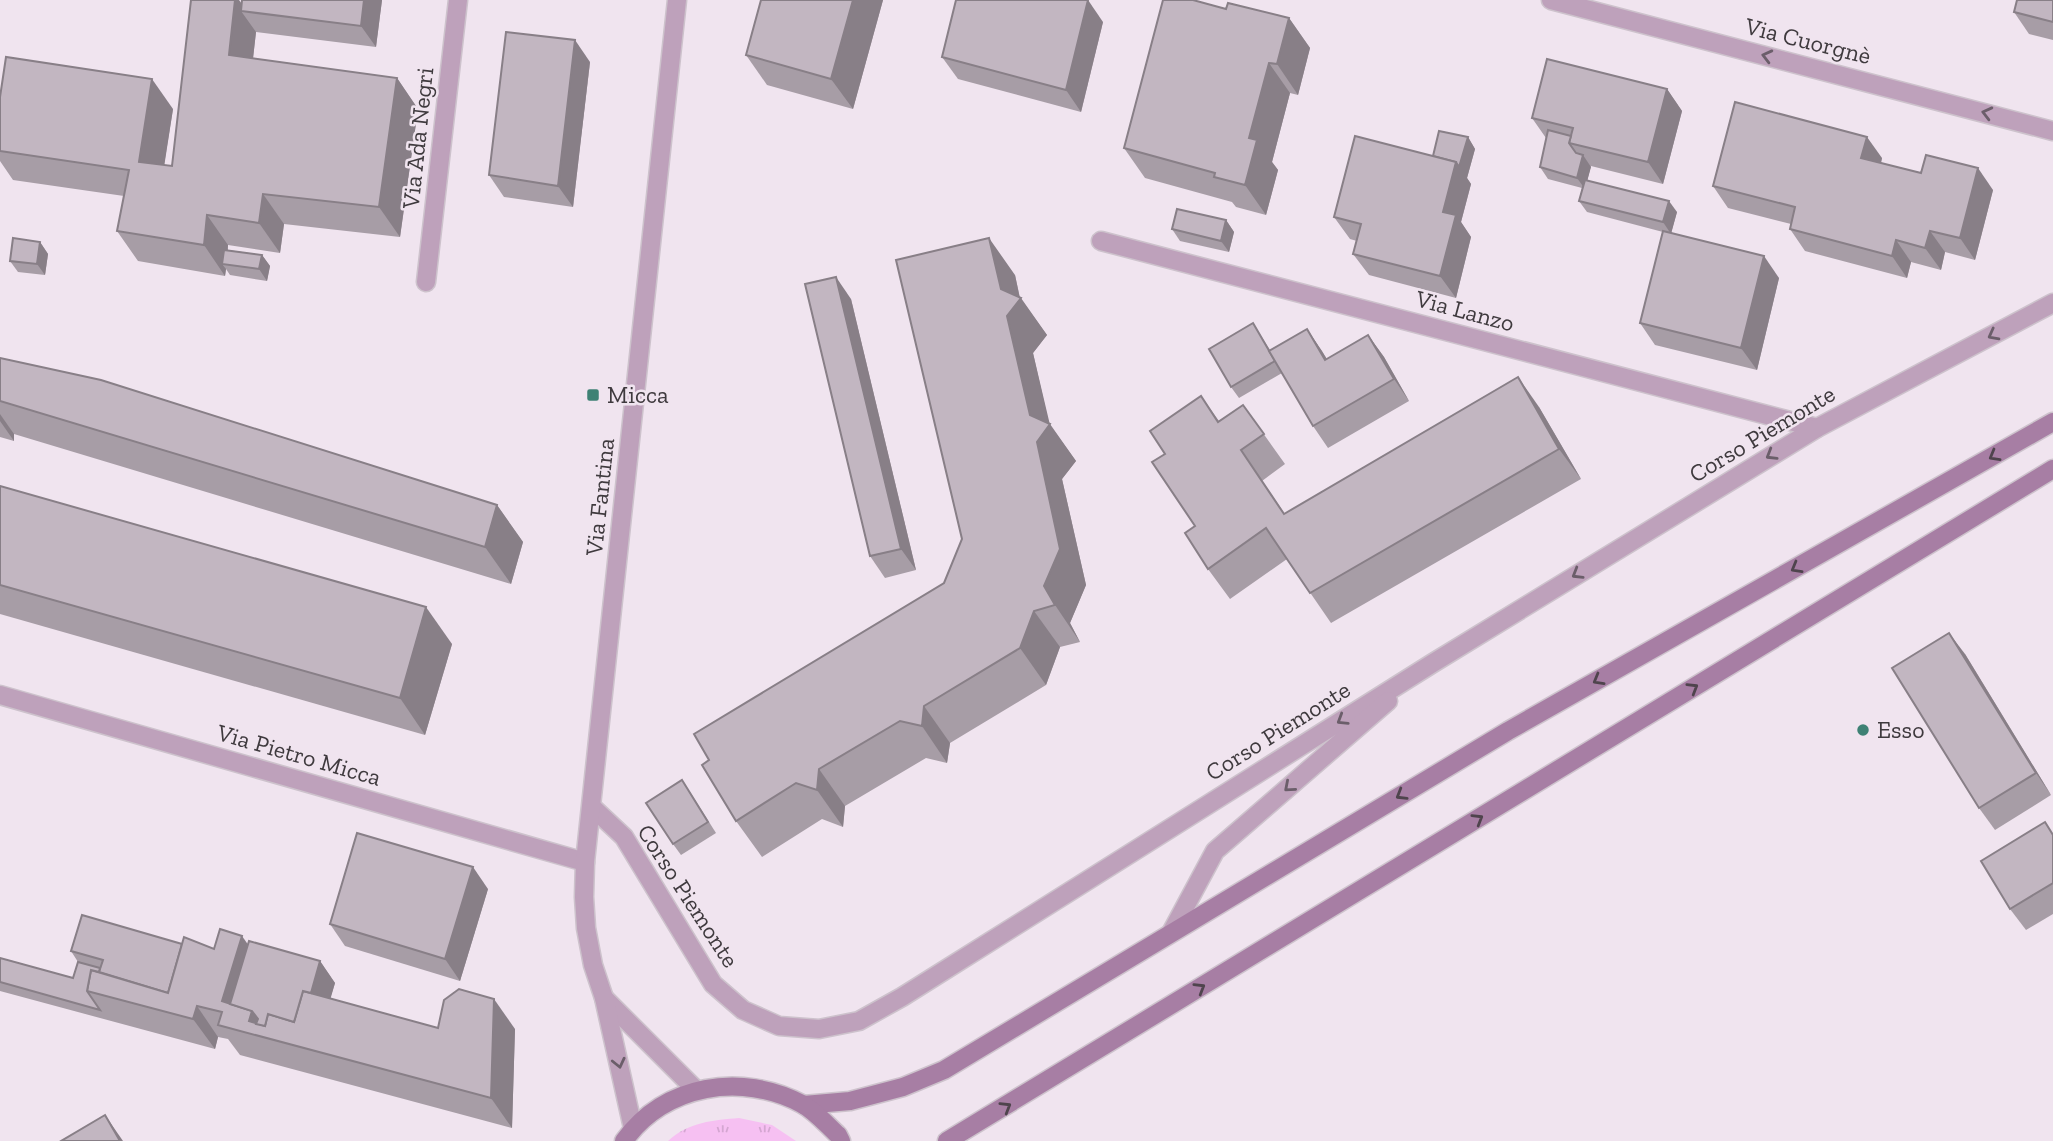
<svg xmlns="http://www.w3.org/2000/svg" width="2053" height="1141" font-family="'Zilla Slab',serif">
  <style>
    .grass { fill: url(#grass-tufts) }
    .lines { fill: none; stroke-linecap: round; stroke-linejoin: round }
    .minor-casing { stroke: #cdc2cc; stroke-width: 21 }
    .secondary-casing { stroke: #cdc2cc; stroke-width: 21 }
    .minor { stroke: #bea1bb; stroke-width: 18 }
    .secondary { stroke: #a77ea4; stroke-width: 18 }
    .wall { fill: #a79da6 }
    .shaded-wall { fill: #887f87 }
    .building { fill: #c2b6c1; stroke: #887f87; stroke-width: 2 }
    .oneway { stroke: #6b5e6a }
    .oneway2 { stroke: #4f444d }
    .poi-dot { fill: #3e8174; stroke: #f0e4ef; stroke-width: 2.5 }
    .labels { text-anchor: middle; stroke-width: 5; stroke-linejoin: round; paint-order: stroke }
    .street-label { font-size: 24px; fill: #3f3a3e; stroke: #f0e4ef }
    .poi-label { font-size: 24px; fill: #3f3a3e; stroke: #f0e4ef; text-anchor: start }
  </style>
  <defs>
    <pattern id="grass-tufts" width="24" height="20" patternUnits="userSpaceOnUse" patternTransform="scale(1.75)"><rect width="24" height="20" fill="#f6c0f2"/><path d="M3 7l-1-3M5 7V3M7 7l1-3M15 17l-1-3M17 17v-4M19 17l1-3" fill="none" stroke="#d4a6d1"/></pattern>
  </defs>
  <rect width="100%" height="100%" fill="#f0e4ef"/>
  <path class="grass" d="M739,1118L772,1125L796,1141H668C688,1122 714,1120 739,1118Z"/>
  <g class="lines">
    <defs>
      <g id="minor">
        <polyline points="1551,0 2053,131"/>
        <polyline points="1101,241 1817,428"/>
        <polyline points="426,282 458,0"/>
        <polyline points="0,695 585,862"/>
        <polyline points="592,807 624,837 713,984 743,1010 779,1026 819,1029 859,1021 902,997 1433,663 1817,428 2053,303"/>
        <polyline points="1171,933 1215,851 1388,701"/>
        <polyline points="604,998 696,1090"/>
        <polyline points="633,1128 604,998 593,965 586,928 584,897 585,862 677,0"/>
      </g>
      <g id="secondary">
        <polyline points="804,1105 850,1101 903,1087 944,1070 1508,731 2053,422"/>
        <path d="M624,1141C664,1084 742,1072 802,1104C815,1111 827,1125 838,1135L841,1141"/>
        <polyline points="947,1141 2053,469"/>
      </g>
    </defs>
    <use href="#minor" class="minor-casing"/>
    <use href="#secondary" class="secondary-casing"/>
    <use href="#minor" class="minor"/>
    <use href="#secondary" class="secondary"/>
  </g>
  <g class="wall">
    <polygon points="382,0 376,47 256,32 253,58 397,78 418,109 400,237 284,224 280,253 228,245 228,250 262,255 270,266 267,281 230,275 226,269 225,276 138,261 117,231 124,196 13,180 0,161 0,97 173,109 164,165 172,166 242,4"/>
    <polygon points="761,0 883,0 853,109 767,85 746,55"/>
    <polygon points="2053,0 2053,40 2029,34 2014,12"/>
    <polygon points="1226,9 1289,18 1310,48 1298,95 1290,93 1272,162 1278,170 1266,215 1236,207 1232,202 1145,178 1124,148"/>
    <polygon points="1103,22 1081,112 958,79 942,57"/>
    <polygon points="590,62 573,207 504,197 489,175"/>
    <polygon points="1667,89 1682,111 1663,184 1591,166 1587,181 1677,212 1671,233 1779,278 1757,370 1655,345 1640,323 1663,232 1587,212 1579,201 1582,188 1548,179 1540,167 1546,138 1532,118"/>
    <polygon points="1468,137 1475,149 1467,178 1471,184 1461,222 1471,237 1456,298 1369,275 1353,254 1357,241 1350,239 1334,217"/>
    <polygon points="1882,158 1881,163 1993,190 1975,260 1945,252 1941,270 1911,262 1907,278 1805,251 1790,229 1791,224 1728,208 1713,186"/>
    <polygon points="1226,220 1234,232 1229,252 1180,241 1172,229"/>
    <polygon points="40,242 48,254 45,275 18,272 10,261"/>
    <polygon points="1015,275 1020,298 1047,335 1033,353 1049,424 1076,461 1062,479 1086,585 1070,623 1080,642 1060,647 1046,685 950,743 947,763 926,758 845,806 843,827 822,819 762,857 736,821 944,583 962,539"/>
    <polygon points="851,299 916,570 885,578 870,556"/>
    <polygon points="1253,323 1270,350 1307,329 1327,359 1368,335 1384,357 1409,401 1328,448 1313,426 1282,373 1239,398 1231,387"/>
    <polygon points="0,358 497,505 523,542 511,584 14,434 14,441 0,437"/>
    <polygon points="1201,396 1219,421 1243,405 1285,464 1262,481 1285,514 1539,407 1581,479 1331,623 1287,559 1230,599 1208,569 1195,526 1165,454"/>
    <polygon points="0,486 452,644 425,735 0,614"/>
    <polygon points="1965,654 2051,795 1995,830 1979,808"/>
    <polygon points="690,792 716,833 681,855 673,844"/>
    <polygon points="2053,833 2053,914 2026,930 2010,909"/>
    <polygon points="488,889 460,981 345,946 330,924"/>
    <polygon points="182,944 214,949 248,945 320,961 335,983 330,999 438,1028 515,1029 512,1128 240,1055 228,1039 218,1037 215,1049 0,991 0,958 73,978 78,962 71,951"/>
  </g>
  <g class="shaded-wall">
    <polygon points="235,0 239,0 247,11 241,11 256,32 250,85 229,55"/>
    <polygon points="364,0 382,0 376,47 361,26"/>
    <polygon points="853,0 883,0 853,109 831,79"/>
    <polygon points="1088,0 1103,22 1081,112 1066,90"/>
    <polygon points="1289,18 1310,48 1298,95 1277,64"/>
    <polygon points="575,40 590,62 573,207 558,186"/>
    <polygon points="1269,63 1290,93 1272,162 1278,170 1266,215 1245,185 1249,138"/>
    <polygon points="397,78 418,109 400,237 379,207"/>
    <polygon points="152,79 173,109 160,193 139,162"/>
    <polygon points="1667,89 1682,111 1663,184 1648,162"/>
    <polygon points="1468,137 1475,149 1467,178 1471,184 1461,222 1471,237 1456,298 1440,276 1443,212 1456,162"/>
    <polygon points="1867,137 1882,158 1877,179 1861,158"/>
    <polygon points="1583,155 1591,167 1585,189 1577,178"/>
    <polygon points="1978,168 1993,190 1975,260 1960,238"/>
    <polygon points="263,194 284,224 280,253 259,223"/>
    <polygon points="1669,201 1677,212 1671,234 1663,222"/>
    <polygon points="207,215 228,245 226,265 222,264 226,269 225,276 204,245"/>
    <polygon points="1226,220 1234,232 1229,252 1221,241"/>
    <polygon points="1930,231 1945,252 1941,270 1925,248"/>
    <polygon points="989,238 1015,275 1020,299 1021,298 1047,335 1033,353 1050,425 1050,424 1076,461 1062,479 1086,585 1070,623 1080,642 1055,605 1044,586 1030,415"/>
    <polygon points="1896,240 1911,262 1907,278 1892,256"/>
    <polygon points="40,242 48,254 45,275 37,264"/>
    <polygon points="262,255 270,266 267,281 259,269"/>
    <polygon points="1764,256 1779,278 1757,370 1741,348"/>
    <polygon points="836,277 851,299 916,570 901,549"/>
    <polygon points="1307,329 1322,351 1340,382 1325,360"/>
    <polygon points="1368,335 1384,357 1409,401 1394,379"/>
    <polygon points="1518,377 1539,407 1581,479 1559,449"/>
    <polygon points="0,414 14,434 14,441 0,421"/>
    <polygon points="497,505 523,542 511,584 485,547"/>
    <polygon points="426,607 452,644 425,735 400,698"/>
    <polygon points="1034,611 1060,647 1046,685 1020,648"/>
    <polygon points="1949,633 1965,654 2051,795 2036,773"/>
    <polygon points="924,706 950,743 947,763 922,726"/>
    <polygon points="819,769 845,806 843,827 817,790"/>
    <polygon points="473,867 488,889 460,981 445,959"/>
    <polygon points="242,936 263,966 248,1016 222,1001"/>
    <polygon points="320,961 335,983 315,1052 300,1030"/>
    <polygon points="494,999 515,1029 512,1128 491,1098"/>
    <polygon points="197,1006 218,1037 215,1049 193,1019"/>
    <polygon points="252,1011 268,1034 249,1021"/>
    <polygon points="105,1115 123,1141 120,1141"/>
  </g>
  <g class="building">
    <polygon points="191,0 235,0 229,55 397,78 379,207 263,194 259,223 207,215 204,245 117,231 129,170 0,151 0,97 6,57 152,79 139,162 172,166"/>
    <polygon points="242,0 364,0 361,26 241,11"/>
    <polygon points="761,0 853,0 831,79 746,55"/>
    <polygon points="956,0 1088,0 1066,90 942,57"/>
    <polygon points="1163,0 1193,0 1226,9 1228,3 1289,18 1277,64 1269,63 1249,138 1257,140 1245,185 1214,177 1215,173 1124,148"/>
    <polygon points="2017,0 2053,0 2053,22 2014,12"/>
    <polygon points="506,32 575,40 558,186 489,175"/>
    <polygon points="1547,59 1667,89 1648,162 1569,143 1573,128 1532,118"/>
    <polygon points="1735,102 1867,137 1861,158 1921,173 1926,155 1978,168 1960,238 1930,231 1925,248 1896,240 1892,256 1790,229 1795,207 1713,186"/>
    <polygon points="1548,130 1571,136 1569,143 1576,153 1583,155 1577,178 1540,167"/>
    <polygon points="1439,131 1468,137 1459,167 1456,162 1433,156"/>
    <polygon points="1355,136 1456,162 1443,212 1456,215 1440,276 1353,254 1361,224 1334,217"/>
    <polygon points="1585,180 1669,201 1663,222 1579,201"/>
    <polygon points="1177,209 1226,220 1221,241 1172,229"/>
    <polygon points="1663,231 1764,256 1741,348 1640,323"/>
    <polygon points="13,238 40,242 37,264 10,261"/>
    <polygon points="989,238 1001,289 1021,298 1007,316 1030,415 1050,424 1037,442 1060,549 1044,586 1055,605 1034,611 1020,648 924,706 922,726 900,721 819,769 817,790 796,783 736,821 702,765 709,760 694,734 944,583 962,539 896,260"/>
    <polygon points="224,250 262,255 259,269 222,264"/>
    <polygon points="836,277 901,549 870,556 805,284"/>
    <polygon points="1253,323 1275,361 1231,387 1209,349"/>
    <polygon points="1307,329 1325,360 1368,335 1394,379 1313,426 1269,351"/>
    <polygon points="0,358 101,380 497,505 485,547 0,401"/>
    <polygon points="1518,377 1559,449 1310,593 1266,528 1208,569 1185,533 1195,526 1152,462 1165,454 1150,431 1201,396 1218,422 1243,405 1264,434 1241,450 1284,514"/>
    <polygon points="0,486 426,607 400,698 0,585"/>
    <polygon points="1949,633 2036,773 1979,808 1892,668"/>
    <polygon points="682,780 708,822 673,844 646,803"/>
    <polygon points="2045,822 2053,835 2053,883 2010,909 1981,861"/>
    <polygon points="357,833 473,867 445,959 330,924"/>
    <polygon points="82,915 182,944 168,993 99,972 103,960 71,951"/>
    <polygon points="220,929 242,936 222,1001 252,1011 249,1021 265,1026 268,1014 294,1022 303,991 438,1028 444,1000 459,989 494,999 491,1098 218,1025 222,1012 197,1006 193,1019 87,991 91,970 168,993 184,937 214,949"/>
    <polygon points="249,941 320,961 311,993 303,991 294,1022 268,1014 265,1026 256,1024 258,1019 252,1011 230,1004"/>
    <polygon points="0,958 73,978 78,962 100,968 99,972 91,970 87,991 100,1010 0,982"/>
    <polygon points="105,1115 120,1141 61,1141"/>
  </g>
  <defs><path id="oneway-chevron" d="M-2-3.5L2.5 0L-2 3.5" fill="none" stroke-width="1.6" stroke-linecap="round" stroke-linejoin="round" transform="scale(1.75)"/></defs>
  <g class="oneway">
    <use href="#oneway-chevron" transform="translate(1767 56) rotate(-166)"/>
    <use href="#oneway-chevron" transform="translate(1987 113) rotate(-166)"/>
    <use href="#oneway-chevron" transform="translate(1993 335) rotate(152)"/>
    <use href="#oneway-chevron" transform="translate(1771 455) rotate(149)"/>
    <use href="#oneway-chevron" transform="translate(1577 574) rotate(149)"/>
    <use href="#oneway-chevron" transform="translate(1342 720) rotate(148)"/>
    <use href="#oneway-chevron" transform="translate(1289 787) rotate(139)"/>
    <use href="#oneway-chevron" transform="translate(619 1063) rotate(77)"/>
  </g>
  <g class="oneway2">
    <use href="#oneway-chevron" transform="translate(1994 456) rotate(150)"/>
    <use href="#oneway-chevron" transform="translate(1796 568) rotate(150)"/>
    <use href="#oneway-chevron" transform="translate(1598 680) rotate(150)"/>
    <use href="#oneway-chevron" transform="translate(1693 688) rotate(-31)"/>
    <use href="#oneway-chevron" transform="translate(1401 795) rotate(149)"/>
    <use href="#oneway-chevron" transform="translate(1478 819) rotate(-31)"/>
    <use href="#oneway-chevron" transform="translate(1200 988) rotate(-31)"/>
    <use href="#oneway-chevron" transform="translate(1006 1107) rotate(-31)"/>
  </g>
  <g class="poi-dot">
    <rect x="586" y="388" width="14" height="14" rx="3.5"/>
    <circle cx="1863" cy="730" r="7"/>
  </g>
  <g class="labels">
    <g class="street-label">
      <text transform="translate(1808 41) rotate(14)" y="8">Via Cuorgnè</text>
      <text transform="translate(418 138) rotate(-84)" y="8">Via Ada Negri</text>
      <text transform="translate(1465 311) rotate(15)" y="8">Via Lanzo</text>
      <text transform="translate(1762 434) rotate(-31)" y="8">Corso Piemonte</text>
      <text transform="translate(600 497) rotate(-84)" y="8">Via Fantina</text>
      <text transform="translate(1278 731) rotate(-32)" y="8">Corso Piemonte</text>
      <text transform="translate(299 755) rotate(16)" y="8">Via Pietro Micca</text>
      <text transform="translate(688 896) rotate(57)" y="8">Corso Piemonte</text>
    </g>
    <g class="poi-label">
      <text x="607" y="403">Micca</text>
      <text x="1877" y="738">Esso</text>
    </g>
  </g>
</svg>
